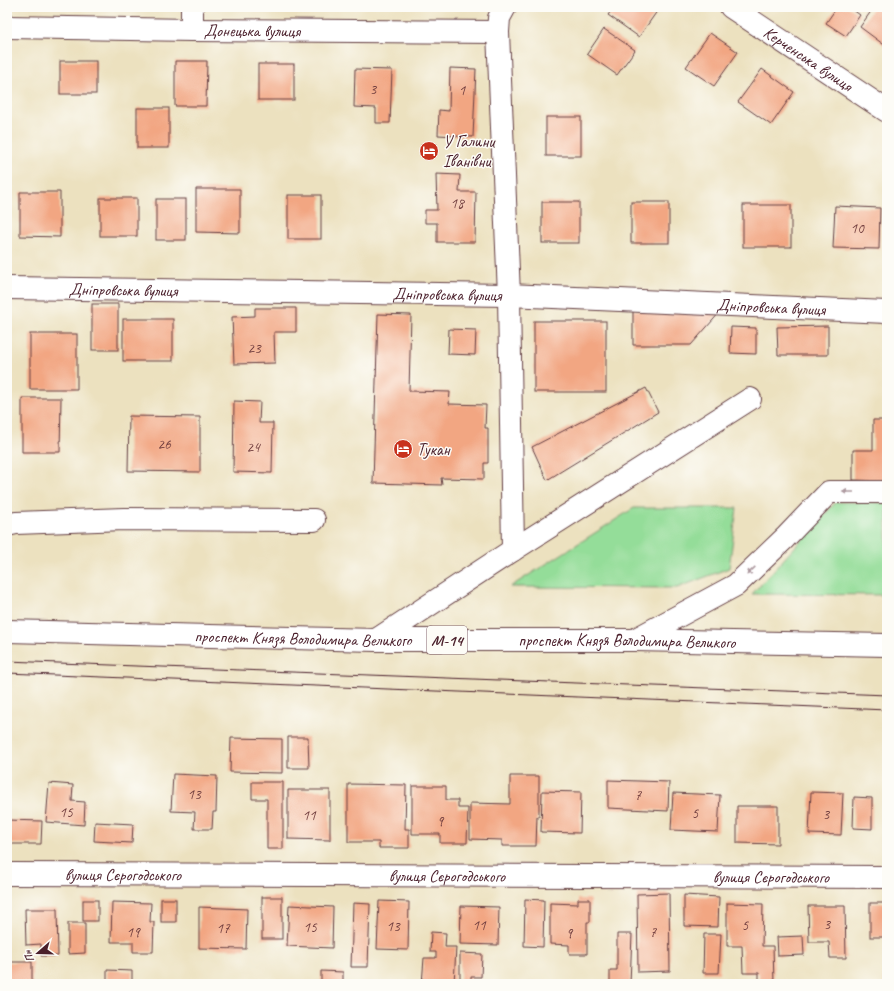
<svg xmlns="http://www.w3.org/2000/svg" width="894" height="991" font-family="Caveat,sans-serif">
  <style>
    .green { fill: #94dd99; stroke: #6f7e62 }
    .building { fill: #f2a682 }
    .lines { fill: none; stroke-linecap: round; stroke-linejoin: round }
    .minor-casing { stroke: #623c41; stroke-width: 24 }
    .major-casing { stroke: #623c41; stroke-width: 24 }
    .minor { stroke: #fff; stroke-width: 22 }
    .major { stroke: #fff; stroke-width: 22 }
    .tram { stroke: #4a1f2b; stroke-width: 1 }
    .oneway { fill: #ae9aa0 }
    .labels { text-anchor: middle; stroke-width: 3; stroke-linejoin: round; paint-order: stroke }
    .number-label { font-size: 15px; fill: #744141 }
    .shield { fill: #fdfcf7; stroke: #806168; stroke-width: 1 }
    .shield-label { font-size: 16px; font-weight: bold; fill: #4a1f2b }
    .street-label { font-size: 17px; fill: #4a1f2b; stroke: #fdfcf7 }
    .poi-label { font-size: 17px; fill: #4a1f2b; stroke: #fdfcf7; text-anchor: start }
  </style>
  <rect width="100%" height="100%" fill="#fdfcf7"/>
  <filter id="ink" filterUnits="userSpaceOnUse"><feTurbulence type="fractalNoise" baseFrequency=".025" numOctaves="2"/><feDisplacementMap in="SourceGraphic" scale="8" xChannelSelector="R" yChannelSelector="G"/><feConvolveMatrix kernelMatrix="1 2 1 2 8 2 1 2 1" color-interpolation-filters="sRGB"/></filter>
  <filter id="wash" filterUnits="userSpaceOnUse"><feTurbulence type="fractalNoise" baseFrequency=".012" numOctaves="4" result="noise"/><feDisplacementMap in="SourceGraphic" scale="16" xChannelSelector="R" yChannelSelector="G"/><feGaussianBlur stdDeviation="0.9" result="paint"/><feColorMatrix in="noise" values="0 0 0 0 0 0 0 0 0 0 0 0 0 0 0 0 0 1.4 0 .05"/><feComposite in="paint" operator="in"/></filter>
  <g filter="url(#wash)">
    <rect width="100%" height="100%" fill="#ece1bf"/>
    <g class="green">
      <polygon points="836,502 887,503 887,595 752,594"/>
      <polygon points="634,508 737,508 729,568 677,588 510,587"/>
    </g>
    <g id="blocks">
      <g class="building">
        <polygon points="614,7 660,7 639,37 608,15"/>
        <polygon points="837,7 849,7 860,15 846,36 826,23"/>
        <polygon points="874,7 887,7 887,47 860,27"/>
        <polygon points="604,29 635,50 617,75 587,54"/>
        <polygon points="710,33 738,52 714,86 686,67"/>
        <rect x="60" y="61" width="36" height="33"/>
        <polygon points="175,61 207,61 206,106 175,106"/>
        <rect x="258" y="64" width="36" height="36"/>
        <polygon points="450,68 476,69 473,137 438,135 439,110 449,111"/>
        <polygon points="355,69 392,70 390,123 376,123 376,108 354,107"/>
        <polygon points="762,69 794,92 771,125 738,102"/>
        <rect x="137" y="108" width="32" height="40"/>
        <rect x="546" y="117" width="35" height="39"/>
        <polygon points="436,174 460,175 459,192 476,192 475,242 437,242 437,223 425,223 425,210 437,210"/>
        <polygon points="196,189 240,189 240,233 196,232"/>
        <polygon points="20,192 60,192 60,237 20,236"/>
        <rect x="288" y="195" width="33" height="44"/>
        <rect x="100" y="198" width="37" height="38"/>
        <rect x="156" y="199" width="30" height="41"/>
        <rect x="542" y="202" width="37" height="41"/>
        <rect x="631" y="202" width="38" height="41"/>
        <rect x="743" y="205" width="48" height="42"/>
        <polygon points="835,206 880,208 879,249 833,248"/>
        <rect x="92" y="304" width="26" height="46"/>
        <polygon points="255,308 296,308 296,332 274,332 275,363 234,364 232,317 255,316"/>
        <polygon points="633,310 721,311 691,345 633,345"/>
        <polygon points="378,314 411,315 409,391 450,392 449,404 486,405 485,428 488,428 488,463 484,463 484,479 441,478 442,485 373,483"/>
        <rect x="123" y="319" width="50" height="42"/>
        <rect x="534" y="321" width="72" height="71"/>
        <polygon points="828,326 828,355 778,355 777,327"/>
        <polygon points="731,327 756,328 756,354 730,353"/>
        <polygon points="449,329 476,330 475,355 448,354"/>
        <rect x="30" y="334" width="47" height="55"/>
        <polygon points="646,388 658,412 547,480 532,447"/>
        <polygon points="22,398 61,398 60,452 22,452"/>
        <polygon points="234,401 260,402 259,423 273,423 272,473 233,472"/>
        <polygon points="129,416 200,417 200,472 128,471"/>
        <polygon points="873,420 887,420 887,481 853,480 853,450 873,450"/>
        <polygon points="288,737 308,737 309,768 288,768"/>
        <polygon points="231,738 282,739 282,773 230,772"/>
        <polygon points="173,774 217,776 216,812 213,812 212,829 194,829 195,812 171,811"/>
        <polygon points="510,776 539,776 539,816 537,816 536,846 502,846 502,840 470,839 470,803 510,804"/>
        <polygon points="608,780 669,782 668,811 608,808"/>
        <polygon points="252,782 283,782 283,849 267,849 267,799 252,799"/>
        <polygon points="49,783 73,785 72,801 85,802 84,825 46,822"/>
        <polygon points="348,784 406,785 405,829 409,829 409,848 379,848 379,842 348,842"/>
        <polygon points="412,786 446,786 446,800 458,800 458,808 468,808 467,843 440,843 440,834 412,834"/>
        <polygon points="288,790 330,790 330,840 288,839"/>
        <polygon points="542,791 581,792 580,833 541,832"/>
        <polygon points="811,792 843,793 841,835 809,834"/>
        <polygon points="673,793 720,795 718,832 671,830"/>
        <polygon points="854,797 872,798 872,829 853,828"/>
        <polygon points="737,806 778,806 778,844 737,843"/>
        <polygon points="7,820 42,821 41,844 7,844"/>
        <polygon points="95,822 133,824 132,843 94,841"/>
        <polygon points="669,893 670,971 638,972 637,894"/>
        <polygon points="684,895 719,897 718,927 684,926"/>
        <rect x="262" y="897" width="20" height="42"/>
        <rect x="161" y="899" width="15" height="23"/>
        <polygon points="525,899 544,900 543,947 524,946"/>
        <polygon points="578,899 590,899 590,922 587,922 587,954 569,954 569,945 550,944 550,903 578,904"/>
        <rect x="83" y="900" width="15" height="21"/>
        <polygon points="379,901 409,902 408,950 377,949"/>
        <polygon points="112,902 151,903 150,922 154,922 153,952 133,952 133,942 111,942"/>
        <polygon points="353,903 370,904 368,967 351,967"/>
        <polygon points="727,903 763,904 762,946 773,946 774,984 759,984 759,973 743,973 742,946 727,946"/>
        <rect x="870" y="903" width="17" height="34"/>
        <polygon points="289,905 333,907 332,948 287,946"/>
        <polygon points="461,906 499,907 498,945 460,944"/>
        <polygon points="808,906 845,906 846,958 830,958 829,942 809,942"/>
        <polygon points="199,907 247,909 246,949 199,948"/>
        <polygon points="25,909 57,909 58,956 41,956 41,944 26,945"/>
        <polygon points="68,923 85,923 85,953 68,954"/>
        <polygon points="431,932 446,933 445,947 456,947 454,984 422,984 424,958 436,958 436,952 430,952"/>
        <polygon points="617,934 632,934 630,984 610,984 610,970 617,970"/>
        <polygon points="704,934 721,934 719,973 703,973"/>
        <polygon points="803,936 804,955 778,956 777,937"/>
        <polygon points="460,953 482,954 481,977 471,977 471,984 460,984"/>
        <rect x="8" y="962" width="24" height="22"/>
        <polygon points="107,970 132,971 132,984 107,984"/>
        <polygon points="321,971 343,972 343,984 321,984"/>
        <rect x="884" y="971" width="3" height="13"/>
      </g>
    </g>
  </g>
  <g filter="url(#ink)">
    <use href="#blocks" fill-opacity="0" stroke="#623c41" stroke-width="1"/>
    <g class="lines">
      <defs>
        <g id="minor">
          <polyline points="505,7 499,18 498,32 509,295 513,550"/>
          <path id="s1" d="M731,7L887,111"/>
          <path id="s2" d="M7,27L192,30L498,32"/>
          <polyline points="192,30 192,7"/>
          <path id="s3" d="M7,288L509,295L887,312"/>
          <polyline points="7,525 16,523 124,519 314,520"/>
          <polyline points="376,640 513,550 750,399"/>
          <polyline points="634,640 736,585 785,538 829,492 887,492"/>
          <path id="s4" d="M7,874L887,877"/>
        </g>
        <g id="major">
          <path id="s5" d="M7,631L376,640H634L887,645"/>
        </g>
      </defs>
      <use href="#minor" class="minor-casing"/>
      <use href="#major" class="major-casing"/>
      <use href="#minor" class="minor"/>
      <use href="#major" class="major"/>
      <g class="tram">
        <polyline points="7,661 887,695"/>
        <polyline points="7,673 887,710"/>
      </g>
    </g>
    <defs><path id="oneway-solid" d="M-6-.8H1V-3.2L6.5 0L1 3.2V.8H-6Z"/></defs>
    <g class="oneway">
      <use href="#oneway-solid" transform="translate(848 492) rotate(-180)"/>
      <use href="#oneway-solid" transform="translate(751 571) rotate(136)"/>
    </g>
  </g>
  <defs>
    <symbol id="hotel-disc" viewBox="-11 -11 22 22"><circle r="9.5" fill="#c8321e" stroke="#fdfcf7"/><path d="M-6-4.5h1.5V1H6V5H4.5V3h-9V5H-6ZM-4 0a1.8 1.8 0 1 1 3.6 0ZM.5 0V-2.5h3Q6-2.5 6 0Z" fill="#fff"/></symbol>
  </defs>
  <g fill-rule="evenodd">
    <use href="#hotel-disc" x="418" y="140" width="22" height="22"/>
    <use href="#hotel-disc" x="392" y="438" width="22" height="22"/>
  </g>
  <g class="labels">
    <g class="number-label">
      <text x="373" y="94">3</text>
      <text x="462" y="95">1</text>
      <text x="457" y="208">18</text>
      <text x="857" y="233">10</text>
      <text x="254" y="353">23</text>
      <text x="164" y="449">26</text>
      <text x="253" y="452">24</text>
      <text x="194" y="799">13</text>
      <text x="638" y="800">7</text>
      <text x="66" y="817">15</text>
      <text x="695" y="818">5</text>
      <text x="826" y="819">3</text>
      <text x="309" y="820">11</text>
      <text x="440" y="826">9</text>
      <text x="827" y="929">3</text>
      <text x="479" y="930">11</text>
      <text x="745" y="930">5</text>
      <text x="393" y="931">13</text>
      <text x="310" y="932">15</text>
      <text x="223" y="933">17</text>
      <text x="133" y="937">19</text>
      <text x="653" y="937">7</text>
      <text x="569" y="938">9</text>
    </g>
    <rect class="shield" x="427" y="626" width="40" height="28" rx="3"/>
    <g class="shield-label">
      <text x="447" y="646">М-14</text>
    </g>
    <g class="street-label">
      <text dy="6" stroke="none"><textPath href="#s2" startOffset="245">Донецька вулиця</textPath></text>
      <text dy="6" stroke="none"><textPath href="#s1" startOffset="93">Керченська вулиця</textPath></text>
      <text dy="6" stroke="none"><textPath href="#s3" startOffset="116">Дніпровська вулиця</textPath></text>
      <text dy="6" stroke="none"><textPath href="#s3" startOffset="440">Дніпровська вулиця</textPath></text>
      <text dy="6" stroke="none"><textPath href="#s3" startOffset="764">Дніпровська вулиця</textPath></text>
      <text dy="6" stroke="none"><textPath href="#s5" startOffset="296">проспект Князя Володимира Великого</textPath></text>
      <text dy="6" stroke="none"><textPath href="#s5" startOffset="620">проспект Князя Володимира Великого</textPath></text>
      <text dy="6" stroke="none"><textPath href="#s4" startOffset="116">вулиця Сєрогодського</textPath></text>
      <text dy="6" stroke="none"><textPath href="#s4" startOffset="440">вулиця Сєрогодського</textPath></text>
      <text dy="6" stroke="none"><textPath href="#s4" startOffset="764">вулиця Сєрогодського</textPath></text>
    </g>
    <g class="poi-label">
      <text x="443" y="147">У Галини<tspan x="443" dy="20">Іванівни</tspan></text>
      <text x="417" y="455">Тукан</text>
    </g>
  </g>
  <rect width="894" height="991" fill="none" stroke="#fdfcf7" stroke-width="24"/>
  <g transform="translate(38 953) rotate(250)" stroke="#fdfcf7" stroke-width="3" paint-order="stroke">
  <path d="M0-3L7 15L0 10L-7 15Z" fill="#4a1f2b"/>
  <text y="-6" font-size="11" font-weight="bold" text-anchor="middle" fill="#4a1f2b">Пн</text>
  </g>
</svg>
